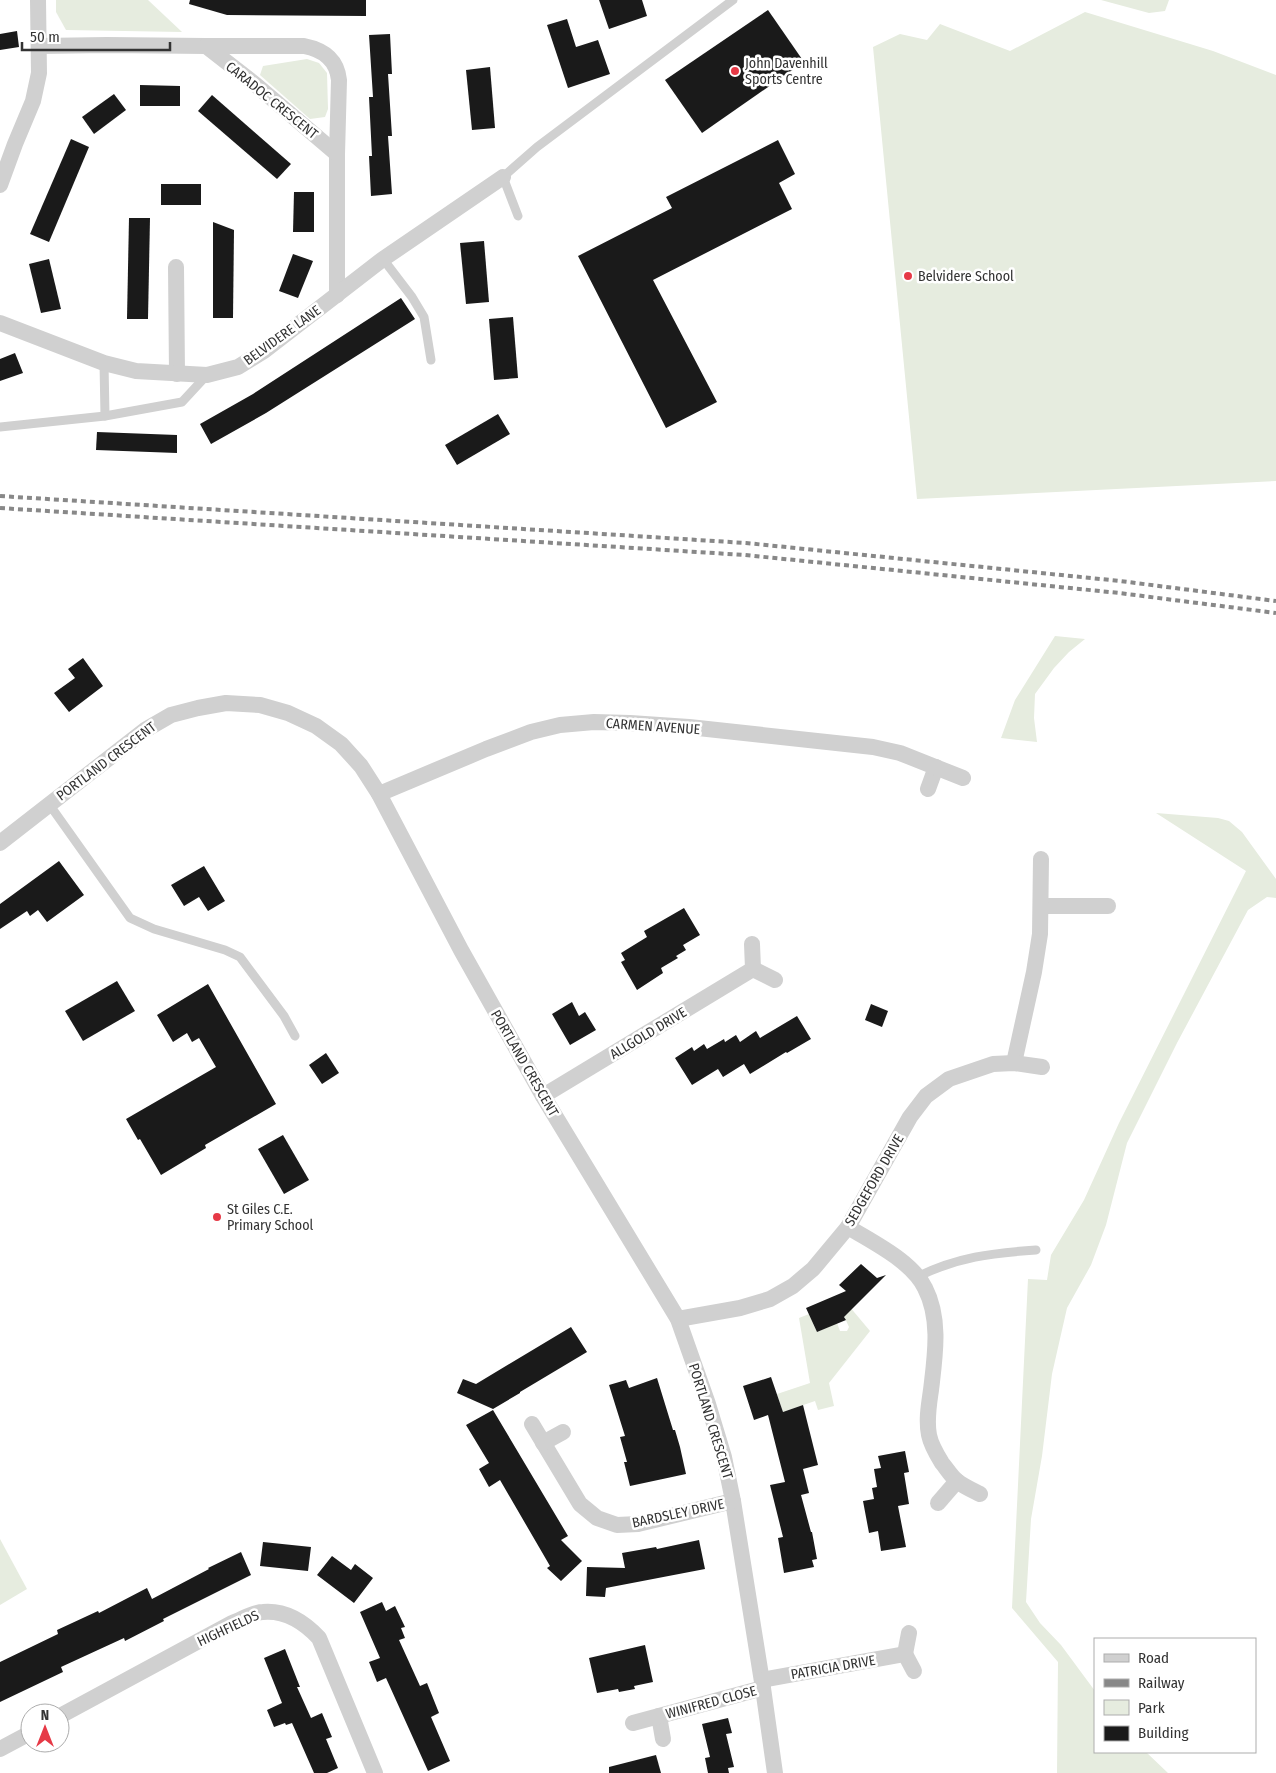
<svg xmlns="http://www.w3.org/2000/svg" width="1276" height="1773" font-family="'Fira Sans Condensed',sans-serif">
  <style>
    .green { fill: #e6ecdf }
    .building { fill: #1a1a1a }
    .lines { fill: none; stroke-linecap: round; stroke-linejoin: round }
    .service { stroke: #d0d0d0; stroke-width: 9 }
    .minor { stroke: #d0d0d0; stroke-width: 16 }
    .rail { stroke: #888; stroke-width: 4; stroke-dasharray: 5 4; stroke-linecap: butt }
    .poi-dot { fill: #e63946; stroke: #fff; stroke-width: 2 }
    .labels { text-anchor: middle; stroke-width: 5; stroke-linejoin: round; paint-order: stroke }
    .poi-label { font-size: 14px; fill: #333; stroke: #fff; text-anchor: start }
    .street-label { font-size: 14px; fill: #333; stroke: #fff }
  </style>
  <rect width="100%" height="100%" fill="#fff"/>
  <g class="green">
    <polygon points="56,0 148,0 182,32 66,30 56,12"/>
    <polygon points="1101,0 1169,0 1165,11 1149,13"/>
    <polygon points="1085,12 1213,51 1276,75 1276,481 917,499 873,47 900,34 927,40 940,24 1010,51"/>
    <polygon points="307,59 319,63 327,73 328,109 325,117 310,119 260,75 263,66"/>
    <polygon points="1055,636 1085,639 1069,652 1054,668 1035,694 1034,718 1037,742 1001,738 1015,700"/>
    <polygon points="1156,813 1218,818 1229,821 1242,832 1276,879 1276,898 1267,897 1248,910 1177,1043 1127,1143 1106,1225 1091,1265 1067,1308 1052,1374 1042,1456 1031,1519 1026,1602 1040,1623 1061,1645 1095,1691 1095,1752 1146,1752 1168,1773 1057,1773 1058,1662 1012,1608 1028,1279 1047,1280 1051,1255 1084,1200 1119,1123 1246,871"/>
    <polygon points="844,1300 870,1331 829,1383 834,1406 818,1410 815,1401 783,1412 777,1394 810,1383 799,1318 809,1314 817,1332 837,1323 840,1331 847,1331 849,1327 838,1303"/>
    <polygon points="0,1539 27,1589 0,1605"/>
  </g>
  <g class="building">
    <polygon points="190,0 366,0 366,16 227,15 189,4"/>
    <polygon points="599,0 642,0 647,16 609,29"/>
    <polygon points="768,10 804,62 702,133 665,80"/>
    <polygon points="567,19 576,47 598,40 610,74 568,88 547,25"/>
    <polygon points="17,31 19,47 0,50 0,34"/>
    <polygon points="390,34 392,74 388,74 392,136 388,136 392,194 371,196 369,156 372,156 369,97 373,97 369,35"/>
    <polygon points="490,67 495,128 472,130 466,70"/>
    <polygon points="140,85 180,86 180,106 140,106"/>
    <polygon points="114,94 126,110 94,134 82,117"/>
    <polygon points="212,95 291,164 277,179 198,111"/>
    <polygon points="71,139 89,147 49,242 30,234"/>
    <polygon points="778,140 795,174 779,183 792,209 653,280 717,402 666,428 578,256 672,208 666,197"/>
    <rect x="161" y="184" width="40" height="21"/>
    <polygon points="294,192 314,192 314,232 293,232"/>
    <polygon points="129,218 150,218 148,319 127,319"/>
    <polygon points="213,222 234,230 233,318 213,318"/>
    <polygon points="484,241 489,302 466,304 460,243"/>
    <polygon points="293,254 313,261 298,298 279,291"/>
    <polygon points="49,259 61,309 41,313 29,264"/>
    <polygon points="401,298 415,319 266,413 211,444 200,424 253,394"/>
    <polygon points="513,317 518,378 494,380 489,319"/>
    <polygon points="15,353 23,373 0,381 0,359"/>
    <polygon points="498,414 510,434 457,465 445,445"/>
    <polygon points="97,432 177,435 177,453 96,450"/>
    <polygon points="83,658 103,686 69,712 54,693 75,678 68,669"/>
    <polygon points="59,861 84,895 47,922 38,910 30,916 27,911 0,929 0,904"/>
    <polygon points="204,866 225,901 208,911 199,897 184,906 171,885"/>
    <polygon points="684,908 700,935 683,945 686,950 676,956 678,958 661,968 663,973 637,990 621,962 625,960 621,953 647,937 644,931"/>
    <polygon points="117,981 135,1011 83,1041 65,1011"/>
    <polygon points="208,984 276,1104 205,1145 206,1148 161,1175 140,1139 138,1140 126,1119 216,1067 199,1038 192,1042 187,1033 173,1042 157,1015"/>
    <polygon points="572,1002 579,1016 585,1012 596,1030 570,1045 552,1014"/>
    <polygon points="871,1004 888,1011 882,1027 865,1020"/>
    <polygon points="797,1016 811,1039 787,1053 786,1052 750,1074 744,1064 723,1077 718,1069 692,1085 675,1058 692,1047 694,1051 704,1044 707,1049 724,1039 725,1042 736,1035 740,1042 756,1031 760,1038"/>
    <polygon points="326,1053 339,1073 322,1084 309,1065"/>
    <polygon points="283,1135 309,1180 284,1194 258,1149"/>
    <polygon points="861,1264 877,1278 886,1275 844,1317 846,1320 817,1332 806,1308 846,1291 839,1285"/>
    <polygon points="571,1327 587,1352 520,1392 520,1393 493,1409 457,1393 463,1379 476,1384"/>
    <polygon points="771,1377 783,1412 803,1405 818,1465 803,1469 809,1493 801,1495 811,1532 812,1532 817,1559 812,1560 814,1567 784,1573 778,1538 783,1537 770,1485 785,1482 768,1415 754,1420 743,1386"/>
    <polygon points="657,1378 673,1430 675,1430 680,1447 686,1474 630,1486 624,1462 627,1462 620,1437 625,1436 609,1385 626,1380 629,1388"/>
    <polygon points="493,1410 568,1536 561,1540 582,1561 561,1581 547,1568 550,1566 500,1480 489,1487 479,1469 489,1463 466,1425"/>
    <polygon points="905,1451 909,1472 904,1473 909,1504 898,1506 906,1547 881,1551 878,1531 869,1533 863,1501 874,1499 872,1488 877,1487 874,1469 881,1468 878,1456"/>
    <polygon points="699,1540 705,1569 606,1588 605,1597 586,1596 587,1567 625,1568 622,1553 656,1547 657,1549"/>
    <polygon points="263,1542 311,1547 308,1571 260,1566"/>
    <polygon points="241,1552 251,1575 163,1619 164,1621 125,1641 124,1638 61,1667 63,1672 0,1702 0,1662 58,1634 57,1630 98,1611 99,1613 147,1588 152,1599 209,1569 208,1568"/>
    <polygon points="332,1556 351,1570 355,1564 373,1578 354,1603 317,1575"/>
    <polygon points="382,1602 386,1611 395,1606 405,1627 401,1628 405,1638 399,1640 420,1686 427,1683 439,1713 431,1717 450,1761 428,1771 386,1678 377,1682 369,1662 380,1658 360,1612"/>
    <polygon points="645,1645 653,1682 634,1686 635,1689 619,1692 618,1689 597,1693 589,1658"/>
    <polygon points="285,1649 300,1687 297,1687 311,1718 322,1713 332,1737 326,1739 338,1768 327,1773 314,1773 292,1723 286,1725 285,1723 274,1727 267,1710 282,1703 264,1658"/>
    <polygon points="728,1718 732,1733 726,1734 734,1767 728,1768 729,1773 708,1773 705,1758 710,1757 702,1724"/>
    <polygon points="656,1755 661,1773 609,1773 609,1767"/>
  </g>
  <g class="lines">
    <g class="service">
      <polyline points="518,216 503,177 537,147 733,0"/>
      <polyline points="383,259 412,297 424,317 431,360"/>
      <polyline points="104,363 105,416"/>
      <polyline points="0,427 105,416 182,402 207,375"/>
      <polyline points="49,804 130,918 154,929 225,950 240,957 284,1016 295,1036"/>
      <path d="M917,1277C957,1257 992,1253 1036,1250"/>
    </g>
    <g class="minor">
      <polyline points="40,46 107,45 206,46 256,85 337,154 337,295"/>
      <path d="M206,46H304C324,50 337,60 339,80L337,154"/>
      <polyline points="0,185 15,144 33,101 39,73 38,0"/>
      <polyline points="176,267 177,374"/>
      <polyline points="0,323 104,363 136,371 207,375 238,367 264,351 383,259 503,177"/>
      <polyline points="928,789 936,767"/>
      <polyline points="379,794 486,749 531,732 560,725 594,722 630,723 689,727 873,747 900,753 963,778"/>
      <polyline points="0,843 145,730 171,715 198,708 226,703 260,705 288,713 316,726 341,744 361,766 379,794 461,950 543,1096 678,1319 708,1404 724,1457 733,1501 763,1688 775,1773"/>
      <polyline points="1041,906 1108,906"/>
      <polyline points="753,969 775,980"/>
      <polyline points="1014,1063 1034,972 1040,934 1041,859"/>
      <polyline points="543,1096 753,969 752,944"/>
      <path d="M848,1227C872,1242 912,1261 925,1288C941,1319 935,1356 931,1390C929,1404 926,1420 929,1435C931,1445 937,1455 942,1463C947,1469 951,1476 957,1481C963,1486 972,1490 980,1494"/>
      <polyline points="678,1319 740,1308 770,1299 793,1286 813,1269 848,1227 910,1117 926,1096 949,1079 993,1064 1014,1063 1042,1067"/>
      <polyline points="532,1424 580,1504 597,1518 617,1525 638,1524 733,1501"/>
      <polyline points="543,1443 563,1432"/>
      <polyline points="938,1503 957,1481"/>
      <polyline points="905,1654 914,1671"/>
      <polyline points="762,1680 905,1654 909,1633"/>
      <path d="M60,1716L232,1623C241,1620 253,1612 263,1612C286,1610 304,1622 319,1638L375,1773"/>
      <polyline points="659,1716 663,1739"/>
      <polyline points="633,1723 763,1688"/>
      <polyline points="0,1749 30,1733"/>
    </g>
    <g class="rail">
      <polyline points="0,496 746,543 1120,581 1276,601"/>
      <polyline points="0,508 745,555 1119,593 1276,613"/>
    </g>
  </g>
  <g class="poi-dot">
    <circle cx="735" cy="71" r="5"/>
    <circle cx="908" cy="276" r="5"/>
    <circle cx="217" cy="1217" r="5"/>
  </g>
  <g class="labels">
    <g class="poi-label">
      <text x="745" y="68">John Davenhill<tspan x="745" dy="16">Sports Centre</tspan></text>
      <text x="918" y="281">Belvidere School</text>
      <text x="227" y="1214">St Giles C.E.<tspan x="227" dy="16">Primary School</tspan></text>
    </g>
    <g class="street-label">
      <text transform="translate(272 100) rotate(39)" y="5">CARADOC CRESCENT</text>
      <text transform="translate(282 335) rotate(-36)" y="5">BELVIDERE LANE</text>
      <text transform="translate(653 726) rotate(4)" y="5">CARMEN AVENUE</text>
      <text transform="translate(106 761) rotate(-37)" y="5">PORTLAND CRESCENT</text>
      <text transform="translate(648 1033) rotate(-31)" y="5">ALLGOLD DRIVE</text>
      <text transform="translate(525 1063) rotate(60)" y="5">PORTLAND CRESCENT</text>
      <text transform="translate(874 1180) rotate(-60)" y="5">SEDGEFORD DRIVE</text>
      <text transform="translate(711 1421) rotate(73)" y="5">PORTLAND CRESCENT</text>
      <text transform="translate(678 1513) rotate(-12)" y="5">BARDSLEY DRIVE</text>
      <text transform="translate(228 1628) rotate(-25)" y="5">HIGHFIELDS</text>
      <text transform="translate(833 1667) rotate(-10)" y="5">PATRICIA DRIVE</text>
      <text transform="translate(711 1702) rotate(-15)" y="5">WINIFRED CLOSE</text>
    </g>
  </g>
  <rect x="1094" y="1638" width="162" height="115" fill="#ffffff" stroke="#adadad"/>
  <rect x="1104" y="1654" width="25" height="8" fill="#d0d0d0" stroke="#adadad"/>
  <text x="1138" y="1663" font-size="15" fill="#333333">Road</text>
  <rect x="1104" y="1679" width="25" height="8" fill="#888888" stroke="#adadad"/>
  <text x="1138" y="1688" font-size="15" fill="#333333">Railway</text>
  <rect x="1104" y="1700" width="25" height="15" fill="#e6ecdf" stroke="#adadad"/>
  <text x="1138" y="1713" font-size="15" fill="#333333">Park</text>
  <rect x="1104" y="1726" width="25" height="15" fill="#1a1a1a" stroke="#adadad"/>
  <text x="1138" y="1738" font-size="15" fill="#333333">Building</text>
  <g transform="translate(45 1728)"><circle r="24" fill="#ffffff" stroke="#adadad"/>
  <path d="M0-4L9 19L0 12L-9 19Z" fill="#e63946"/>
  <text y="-8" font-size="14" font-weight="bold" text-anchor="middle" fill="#333333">N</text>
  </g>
  <path d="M22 42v8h148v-8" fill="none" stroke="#333333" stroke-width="2.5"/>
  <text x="30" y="42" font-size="15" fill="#333333" stroke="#ffffff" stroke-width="4" paint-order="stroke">50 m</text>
</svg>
